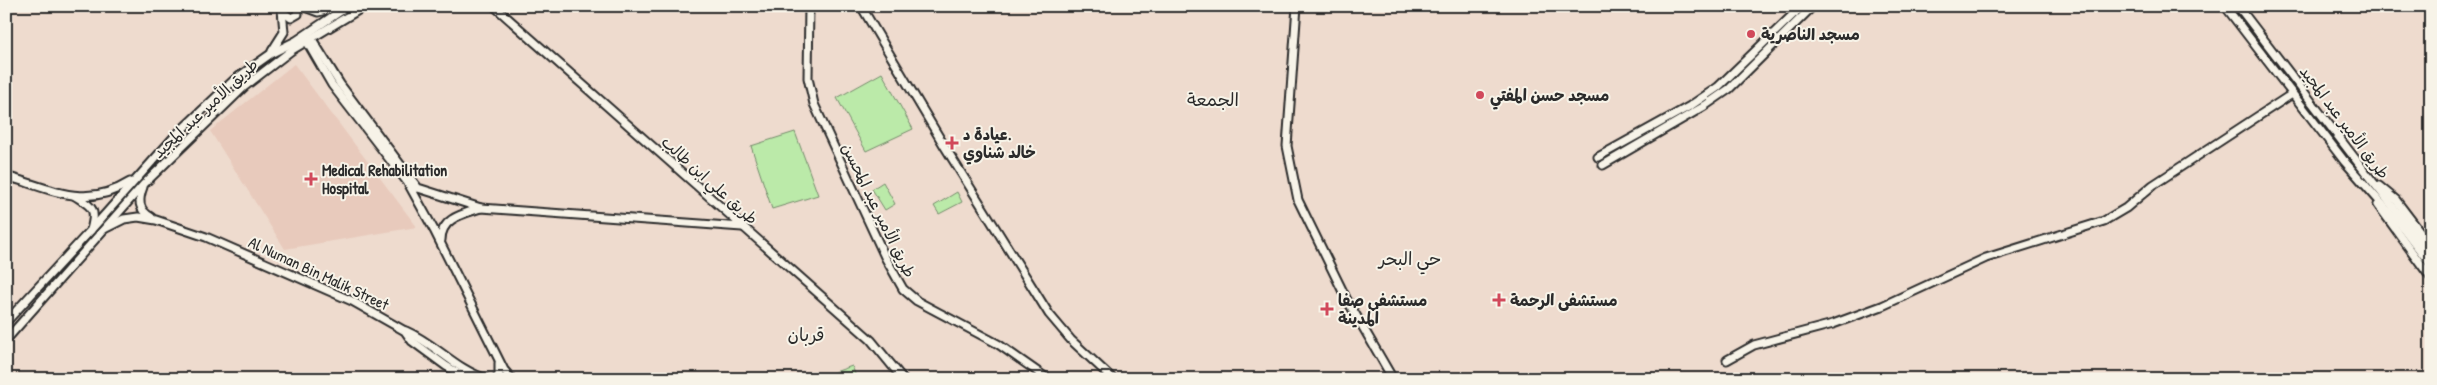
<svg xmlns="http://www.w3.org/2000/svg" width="2437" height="385" font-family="'Patrick Hand','Playpen Sans Arabic',sans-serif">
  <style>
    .built { fill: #e8cabc }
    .green { fill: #bbeaa9; stroke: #738a6a }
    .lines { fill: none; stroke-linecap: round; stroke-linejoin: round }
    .major-casing { stroke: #2b2b2b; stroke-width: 11 }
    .major { stroke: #f7f3e8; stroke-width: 7 }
    .poi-dot { fill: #d1495b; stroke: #f7f3e8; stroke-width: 2 }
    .labels { text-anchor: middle; stroke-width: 4; stroke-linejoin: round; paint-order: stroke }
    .poi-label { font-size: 16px; font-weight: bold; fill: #2b2b2b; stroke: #f7f3e8; text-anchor: start }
    .street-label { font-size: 16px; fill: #2b2b2b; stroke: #f7f3e8 }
    .neighbourhood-label { font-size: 18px; fill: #2b2b2b; stroke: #f7f3e8 }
  </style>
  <rect width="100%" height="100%" fill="#eedbce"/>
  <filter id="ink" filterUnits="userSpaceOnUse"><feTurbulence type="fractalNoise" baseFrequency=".02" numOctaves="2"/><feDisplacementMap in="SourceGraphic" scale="10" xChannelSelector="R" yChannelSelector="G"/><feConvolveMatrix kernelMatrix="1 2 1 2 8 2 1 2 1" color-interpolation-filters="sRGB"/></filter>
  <g filter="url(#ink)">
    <polygon class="built" points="294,64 417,227 285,249 210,131"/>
    <g class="green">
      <polygon points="882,73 913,129 866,151 837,98"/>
      <polygon points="795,132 818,195 772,209 751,146"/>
      <polygon points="883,182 895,204 885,210 872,189"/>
      <polygon points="957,192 962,202 939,214 934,206"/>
      <polygon points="852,366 857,379 834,379 832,373"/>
    </g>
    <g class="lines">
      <defs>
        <g id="major">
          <polyline points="302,6 318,12 342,6"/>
          <polyline points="494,6 871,340 903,379"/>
          <polyline points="809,6 808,78 814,104 885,257 903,289 917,301 998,344 1048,379"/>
          <polyline points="861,6 945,147 1049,314 1071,340 1113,379"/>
          <polyline points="1297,6 1287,146 1298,200 1346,298 1393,379"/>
          <polyline points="2225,6 2345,162 2403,228 2431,265"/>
          <polyline points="2238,6 2373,182 2431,254"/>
          <polyline points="282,11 291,18 298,14 297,6"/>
          <polyline points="312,39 340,84 418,188 481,208 742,227"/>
          <polyline points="307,42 332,85 408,183 434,230 504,370 512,379"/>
          <polyline points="272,51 284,32 282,10"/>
          <polyline points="1598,157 1690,106 1718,87 1802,6"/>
          <polyline points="1603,165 1703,107 1729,89 1813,6"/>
          <path d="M6,176C52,189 85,210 130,182"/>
          <polyline points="2379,186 2396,200 2431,246"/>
          <path d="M143,187C138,200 138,210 151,217"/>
          <polyline points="2378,205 2431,278"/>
          <polyline points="106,228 124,219 138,217 156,220 206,237 352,301 405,331 412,341 446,366 468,379"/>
          <polyline points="91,230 175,136 234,80 272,53 296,41 348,6"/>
          <path d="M441,240C441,218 463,214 481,208"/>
          <path d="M6,322L91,230C97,208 92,207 75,196"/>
          <path d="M406,331C436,344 456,370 487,379"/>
          <polyline points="6,340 143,185 244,87 292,50 365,6"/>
          <polyline points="1727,360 1754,345 1833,324 1882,306 1986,258 2104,221 2126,208 2153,185 2292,94"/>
          <polyline points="495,379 499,376 499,363"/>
        </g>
      </defs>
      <use href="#major" class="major-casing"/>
      <use href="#major" class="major"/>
    </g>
  </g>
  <g class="poi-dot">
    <circle cx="1751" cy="34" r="5"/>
    <circle cx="1480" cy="95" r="5"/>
    <path d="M949.5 135.5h5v5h5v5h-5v5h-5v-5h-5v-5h5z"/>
    <path d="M308.5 171.5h5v5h5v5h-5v5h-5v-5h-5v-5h5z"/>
    <path d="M1496.5 292.5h5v5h5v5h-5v5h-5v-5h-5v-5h5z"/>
    <path d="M1324.5 301.5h5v5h5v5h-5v5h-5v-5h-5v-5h5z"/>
  </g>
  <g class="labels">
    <g class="poi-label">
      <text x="1761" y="40">مسجد الناصرية</text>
      <text x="1490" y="101">مسجد حسن المفتي</text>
      <text x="963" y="140">عيادة د.<tspan x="963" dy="18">خالد شناوي</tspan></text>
      <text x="322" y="176">Medical Rehabilitation<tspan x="322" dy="18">Hospital</tspan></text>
      <text x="1338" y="306">مستشفی صفا<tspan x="1338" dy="18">المدینة</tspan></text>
      <text x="1510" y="306">مستشفى الرحمة</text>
    </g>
    <g class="street-label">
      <text transform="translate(205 108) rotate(-43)" y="6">طريق الأمير عبد المجيد</text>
      <text transform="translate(2345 122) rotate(53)" y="6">طريق الأمير عبد المجيد</text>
      <text transform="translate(710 180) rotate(42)" y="6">طريق علي ابن طالب</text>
      <text transform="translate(879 210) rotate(64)" y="6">طريق الأمير عبد المحسن</text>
      <text transform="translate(319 273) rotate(25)" y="6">Al Numan Bin Malik Street</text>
    </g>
    <g class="neighbourhood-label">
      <text x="1213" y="106">الجمعة</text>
      <text x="1410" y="265">حي البحر</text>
      <text x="806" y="341">قربان</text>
    </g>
  </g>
  <rect width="2437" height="385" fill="none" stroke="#f7f3e8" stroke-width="25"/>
  <rect x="12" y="12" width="2412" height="360" fill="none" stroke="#2b2b2b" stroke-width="2" filter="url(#ink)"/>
</svg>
